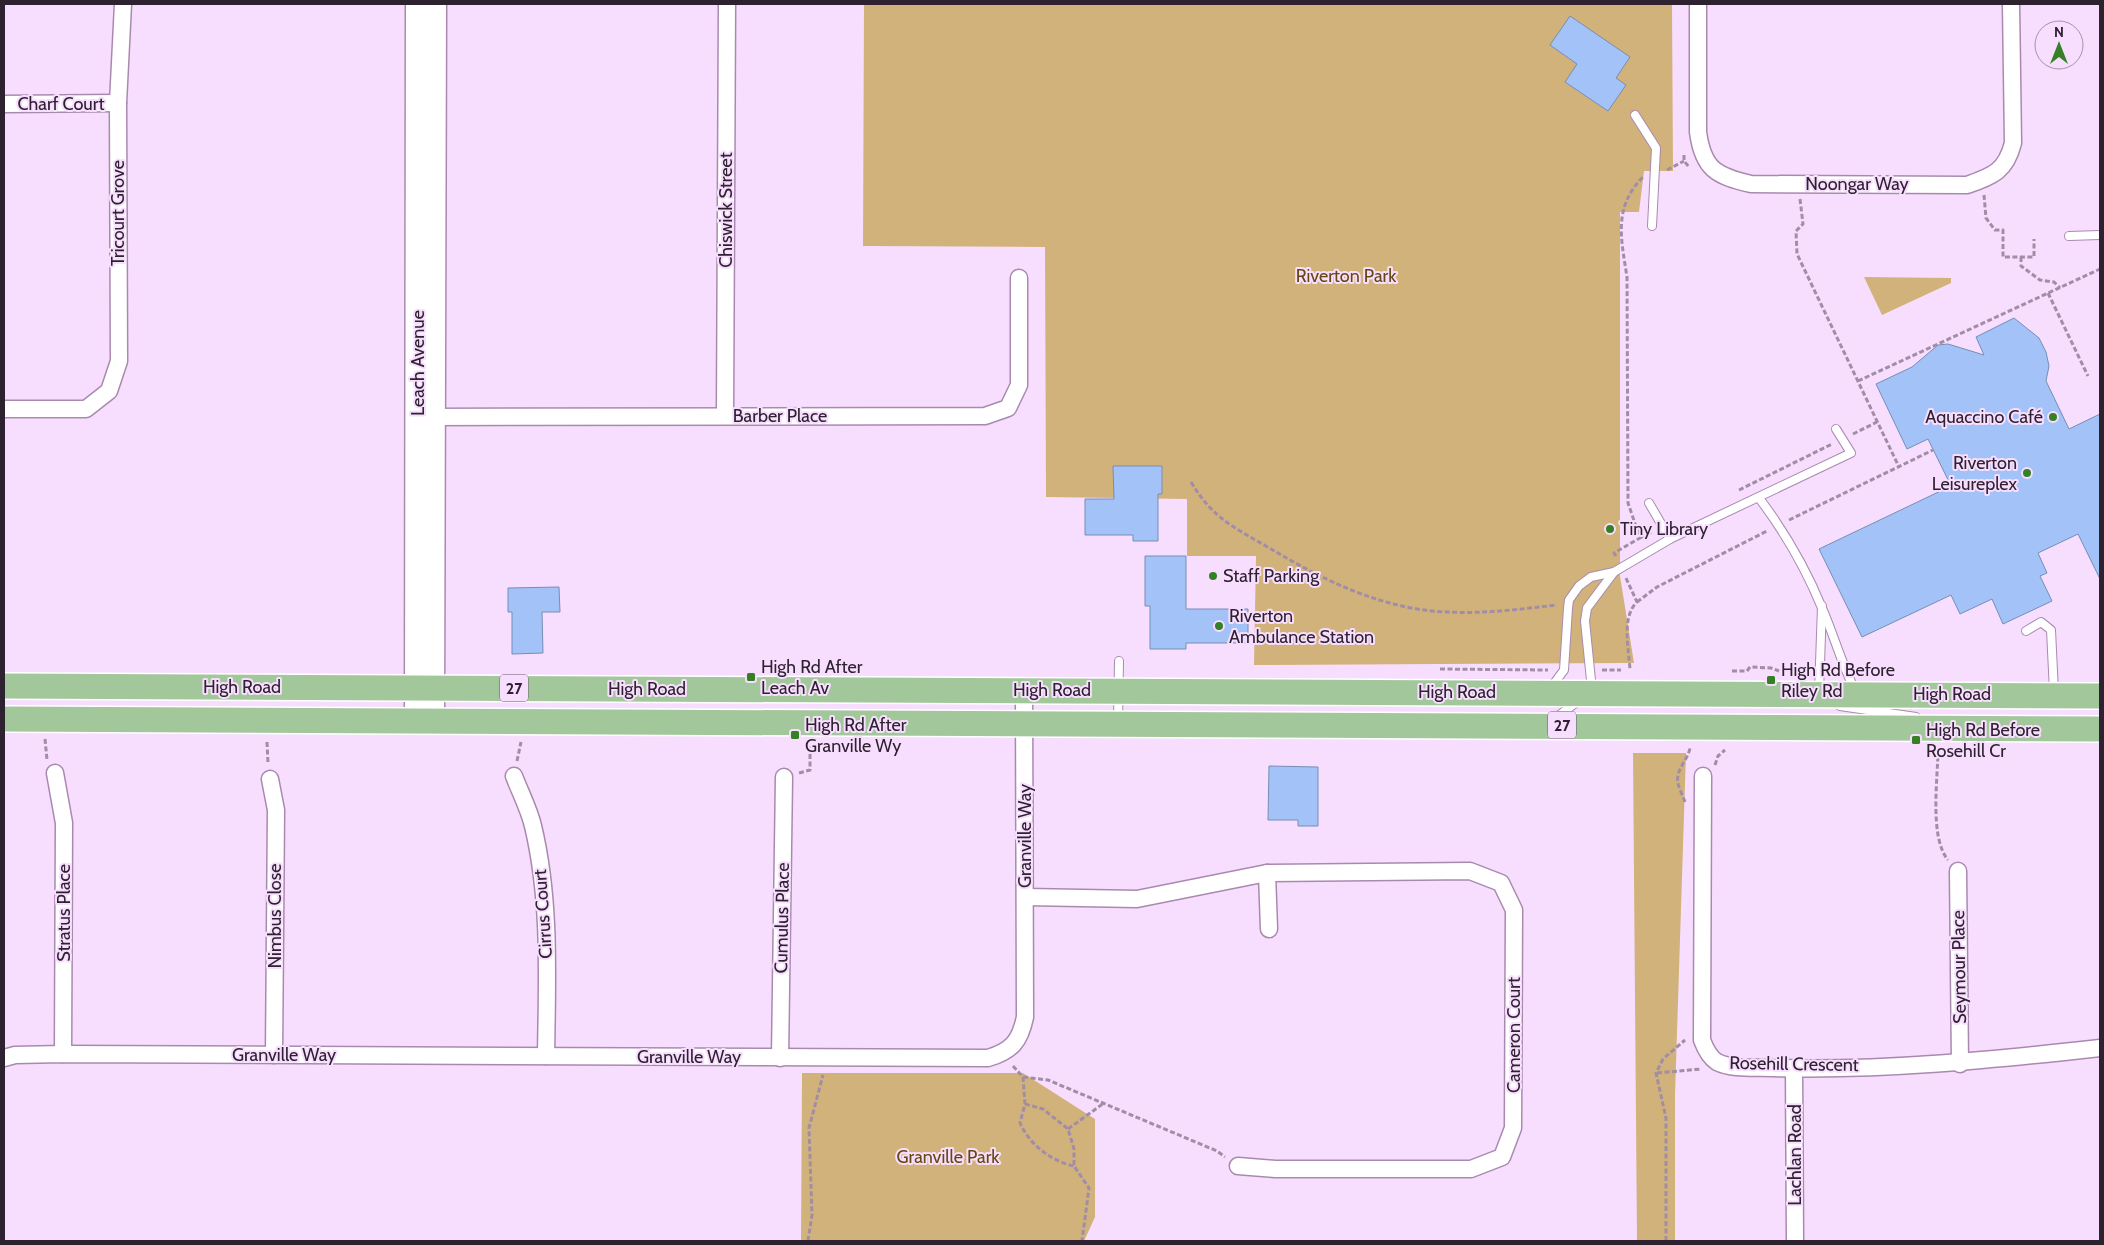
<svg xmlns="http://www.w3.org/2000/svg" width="2104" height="1245" font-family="Cabin,sans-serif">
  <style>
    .green { fill: #d2b27b }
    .building { fill: #a3c3f8; stroke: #768db4 }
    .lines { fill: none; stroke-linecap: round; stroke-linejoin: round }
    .lane-casing { stroke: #a98aaf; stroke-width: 10 }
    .street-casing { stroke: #a98aaf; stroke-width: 19 }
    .secondary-casing { stroke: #a98aaf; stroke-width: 25 }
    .primary-casing { stroke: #fff; stroke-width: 28 }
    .path { stroke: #a28da6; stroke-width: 3; stroke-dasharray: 5 2.5; stroke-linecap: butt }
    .lane { stroke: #fff; stroke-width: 8 }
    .street { stroke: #fff; stroke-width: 16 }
    .secondary { stroke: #fff; stroke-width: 22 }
    .primary { stroke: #a1c79a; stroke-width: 25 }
    .poi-dot { fill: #357f26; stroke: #f8defe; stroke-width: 2 }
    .labels { text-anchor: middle; stroke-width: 4; stroke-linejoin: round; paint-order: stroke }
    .shield { fill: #f8defe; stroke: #6b5a6e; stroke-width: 1 }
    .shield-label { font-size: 16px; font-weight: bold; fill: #2e2130 }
    .street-label { font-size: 18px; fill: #2e2130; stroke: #f8defe }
    .park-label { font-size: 18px; fill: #65480e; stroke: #f8defe }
    .poi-label { font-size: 18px; fill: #2e2130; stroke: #f8defe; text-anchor: start }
  </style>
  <rect width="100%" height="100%" fill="#f8defe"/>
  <g class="green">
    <polygon points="864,4 1672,4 1673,171 1644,171 1639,212 1620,212 1620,576 1634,663 1254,665 1256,556 1187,556 1187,499 1046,497 1045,247 863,246"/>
    <polygon points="1864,277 1951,278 1951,283 1882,315"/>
    <polygon points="1633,753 1686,753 1675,1095 1675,1241 1637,1241"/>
    <polygon points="802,1073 1023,1073 1095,1119 1095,1217 1084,1241 801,1241"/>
  </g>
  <g class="building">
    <polygon points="1570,16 1630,57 1616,78 1626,85 1608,111 1565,82 1577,64 1550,45"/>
    <polygon points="2014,318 2039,338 2046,352 2049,366 2046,381 2069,429 2100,414 2100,579 2078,534 2038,553 2047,573 2040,576 2052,601 2003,624 1992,599 1960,614 1951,595 1862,637 1819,549 1951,486 1928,439 1907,449 1876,384 1912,367 1938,345 1948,344 1984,355 1976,337"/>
    <polygon points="1113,466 1162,466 1162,494 1158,494 1158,541 1133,541 1133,535 1085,535 1085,499 1114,499"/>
    <polygon points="1145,556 1186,556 1186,609 1248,609 1248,643 1186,643 1186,649 1150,649 1150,606 1145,606"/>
    <polygon points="559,587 560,612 542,612 543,653 512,654 512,612 508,612 508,588"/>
    <polygon points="1269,766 1318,767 1318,826 1298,826 1298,820 1268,820"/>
  </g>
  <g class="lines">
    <defs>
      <g id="lane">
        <polyline points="1635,115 1656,148 1652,226"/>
        <polyline points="2069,236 2100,235"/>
        <path d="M1759,498C1784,531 1806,569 1822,608C1834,635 1841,663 1855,690"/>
        <polyline points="1649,503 1670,539"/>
        <polyline points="2026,631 2041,622 2051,630 2054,692"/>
        <polyline points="1550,689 1564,670 1568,608 1569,600 1579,586 1591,577 1614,572 1670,539 1851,453 1836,429"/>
        <polyline points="1592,690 1585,621 1587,608 1614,572"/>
        <polyline points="1819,692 1822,606"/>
        <polyline points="1840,706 1916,717"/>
        <polyline points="1553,720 1578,701"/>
        <polyline points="1118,722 1119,661"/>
      </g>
      <g id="street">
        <path d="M1698,4V132C1703,169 1716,176 1751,184L1967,185C1993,176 2006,171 2013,143L2011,4"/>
        <polyline points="4,104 118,103"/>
        <polyline points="4,409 86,409 109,391 119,361 118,103 123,4"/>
        <polyline points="725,416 727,4"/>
        <polyline points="423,417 985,416 1008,408 1019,385 1019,278"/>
        <polyline points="55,773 64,823 63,1054"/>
        <path d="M514,776C520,792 529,809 533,826C551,901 547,980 546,1056"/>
        <path d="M1703,776L1702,1040C1705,1048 1709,1057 1717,1062C1733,1070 1756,1067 1773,1068C1883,1071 1992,1060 2100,1048"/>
        <polyline points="270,779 276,810 274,1055"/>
        <polyline points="1958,871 1960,1064"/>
        <polyline points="1267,873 1269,929"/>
        <polyline points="1026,897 1137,899 1267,873 1470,871 1501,883 1514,910 1513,1128 1502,1157 1471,1169 1275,1169 1238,1166"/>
        <path d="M4,1058L15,1055L63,1054L988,1058C1012,1051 1020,1041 1025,1017L1024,690"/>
        <polyline points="780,1058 784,777"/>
        <polyline points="1794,1068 1795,1241"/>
      </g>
      <g id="secondary">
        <polyline points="416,721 417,4"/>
        <polyline points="433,721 435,4"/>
      </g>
      <g id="primary">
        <polyline points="4,686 2100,696"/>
        <polyline points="4,719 2100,729"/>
      </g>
    </defs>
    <use href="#lane" class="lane-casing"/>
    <use href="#street" class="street-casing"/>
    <use href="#secondary" class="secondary-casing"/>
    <use href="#primary" class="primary-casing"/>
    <g class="path">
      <polyline points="1684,155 1684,161 1689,167"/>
      <polyline points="1667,170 1684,161"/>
      <polyline points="1984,195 1986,218 1995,230 2003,230 2003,257 2034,257 2034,239"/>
      <polyline points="1800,199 1803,224 1796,231 1797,254 1899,467"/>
      <polyline points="2021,257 2021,266 2040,280 2054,282 2060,288"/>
      <polyline points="2048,293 2088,376"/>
      <polyline points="1858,381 2100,269"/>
      <polyline points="1853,434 1877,422"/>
      <path d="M1191,482C1214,520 1234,527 1271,549C1325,581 1384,610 1448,612C1484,614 1521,609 1557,605"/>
      <polyline points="1739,490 1832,444"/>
      <polyline points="1789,520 1933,450"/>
      <polyline points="1640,538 1652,532"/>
      <path d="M1616,556L1614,553L1640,538L1628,503L1627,277C1621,238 1613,207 1643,177"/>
      <path d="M1626,578L1637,602C1621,617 1629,650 1630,670"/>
      <polyline points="1637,602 1657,587 1767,531"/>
      <polyline points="1440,669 1548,670"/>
      <polyline points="1602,670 1621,670"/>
      <polyline points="1732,671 1747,671 1750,667 1771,668 1779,671"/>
      <polyline points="45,739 47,760"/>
      <polyline points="267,742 268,763"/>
      <path d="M1938,749C1938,778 1929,837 1948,860"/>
      <polyline points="517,761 521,742"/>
      <polyline points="1715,765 1718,756 1725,750"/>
      <polyline points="799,773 810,770 810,744"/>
      <path d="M1685,802C1683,796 1679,789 1678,783C1675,770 1688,760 1690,748"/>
      <polyline points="1013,1066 1023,1077 1048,1080 1217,1151 1225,1157"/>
      <polyline points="1657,1073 1701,1069"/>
      <path d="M1023,1077L1025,1104L1020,1123C1030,1145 1051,1161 1074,1166"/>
      <polyline points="1025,1104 1043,1109 1068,1129 1074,1149 1074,1166 1089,1188 1082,1241"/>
      <polyline points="1068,1129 1104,1103"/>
      <polyline points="808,1241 812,1215 809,1128 823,1075"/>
      <polyline points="1666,1241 1666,1118 1656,1073 1663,1059 1685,1040"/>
    </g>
    <use href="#lane" class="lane"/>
    <use href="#street" class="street"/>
    <use href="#secondary" class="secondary"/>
    <use href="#primary" class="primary"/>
  </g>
  <g class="poi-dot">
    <circle cx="2053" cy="417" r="5"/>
    <circle cx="2027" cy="473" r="5"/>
    <circle cx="1610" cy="529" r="5"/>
    <circle cx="1213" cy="576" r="5"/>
    <circle cx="1219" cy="626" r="5"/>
    <rect x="746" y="672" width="10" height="10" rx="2.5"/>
    <rect x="1766" y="675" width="10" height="10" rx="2.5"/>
    <rect x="790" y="730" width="10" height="10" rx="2.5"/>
    <rect x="1911" y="735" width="10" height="10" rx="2.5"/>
  </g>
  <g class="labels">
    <g class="shield">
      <rect x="500" y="674.5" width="28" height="27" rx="4"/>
      <rect x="1548" y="711.5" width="28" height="27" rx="4"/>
    </g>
    <g class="shield-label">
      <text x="514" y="694">27</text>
      <text x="1562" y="731">27</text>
    </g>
    <g class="street-label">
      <text x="61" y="110">Charf Court</text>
      <text x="1857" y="190">Noongar Way</text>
      <text transform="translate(726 210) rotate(-90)" y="6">Chiswick Street</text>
      <text transform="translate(118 213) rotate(-90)" y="6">Tricourt Grove</text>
      <text transform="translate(418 363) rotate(-90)" y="6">Leach Avenue</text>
      <text x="780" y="422">Barber Place</text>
      <text x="242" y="693">High Road</text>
      <text x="647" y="695">High Road</text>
      <text x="1052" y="696">High Road</text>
      <text x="1457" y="698">High Road</text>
      <text x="1952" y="700">High Road</text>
      <text transform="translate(1025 836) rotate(-90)" y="6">Granville Way</text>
      <text transform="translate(64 913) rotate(-90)" y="6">Stratus Place</text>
      <text transform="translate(543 914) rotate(-94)" y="6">Cirrus Court</text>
      <text transform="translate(275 916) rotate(-90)" y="6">Nimbus Close</text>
      <text transform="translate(782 918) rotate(-89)" y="6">Cumulus Place</text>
      <text transform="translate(1959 967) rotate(-91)" y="6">Seymour Place</text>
      <text transform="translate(1514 1035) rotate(-90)" y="6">Cameron Court</text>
      <text x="284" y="1061">Granville Way</text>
      <text x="689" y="1063">Granville Way</text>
      <text transform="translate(1794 1064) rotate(1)" y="6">Rosehill Crescent</text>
      <text transform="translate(1795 1155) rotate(-90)" y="6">Lachlan Road</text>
    </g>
    <g class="park-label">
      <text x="1346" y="282">Riverton Park</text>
      <text x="948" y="1163">Granville Park</text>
    </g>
    <g class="poi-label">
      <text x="2043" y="423" text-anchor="end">Aquaccino Café</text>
      <text x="2017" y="469" text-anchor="end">Riverton<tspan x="2017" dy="21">Leisureplex</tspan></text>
      <text x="1620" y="535">Tiny Library</text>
      <text x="1223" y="582">Staff Parking</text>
      <text x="1229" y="622">Riverton<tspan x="1229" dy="21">Ambulance Station</tspan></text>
      <text x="761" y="673">High Rd After<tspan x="761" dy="21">Leach Av</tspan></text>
      <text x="1781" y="676">High Rd Before<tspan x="1781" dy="21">Riley Rd</tspan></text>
      <text x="805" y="731">High Rd After<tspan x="805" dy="21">Granville Wy</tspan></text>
      <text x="1926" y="736">High Rd Before<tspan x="1926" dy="21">Rosehill Cr</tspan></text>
    </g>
  </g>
  <rect width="2104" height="1245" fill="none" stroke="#2e2130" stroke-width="10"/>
  <g transform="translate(2059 45)"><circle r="24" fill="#f8defe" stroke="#a792ac"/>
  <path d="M0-4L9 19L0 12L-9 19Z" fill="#357f26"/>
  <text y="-8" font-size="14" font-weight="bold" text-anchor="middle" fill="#2e2130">N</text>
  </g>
</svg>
